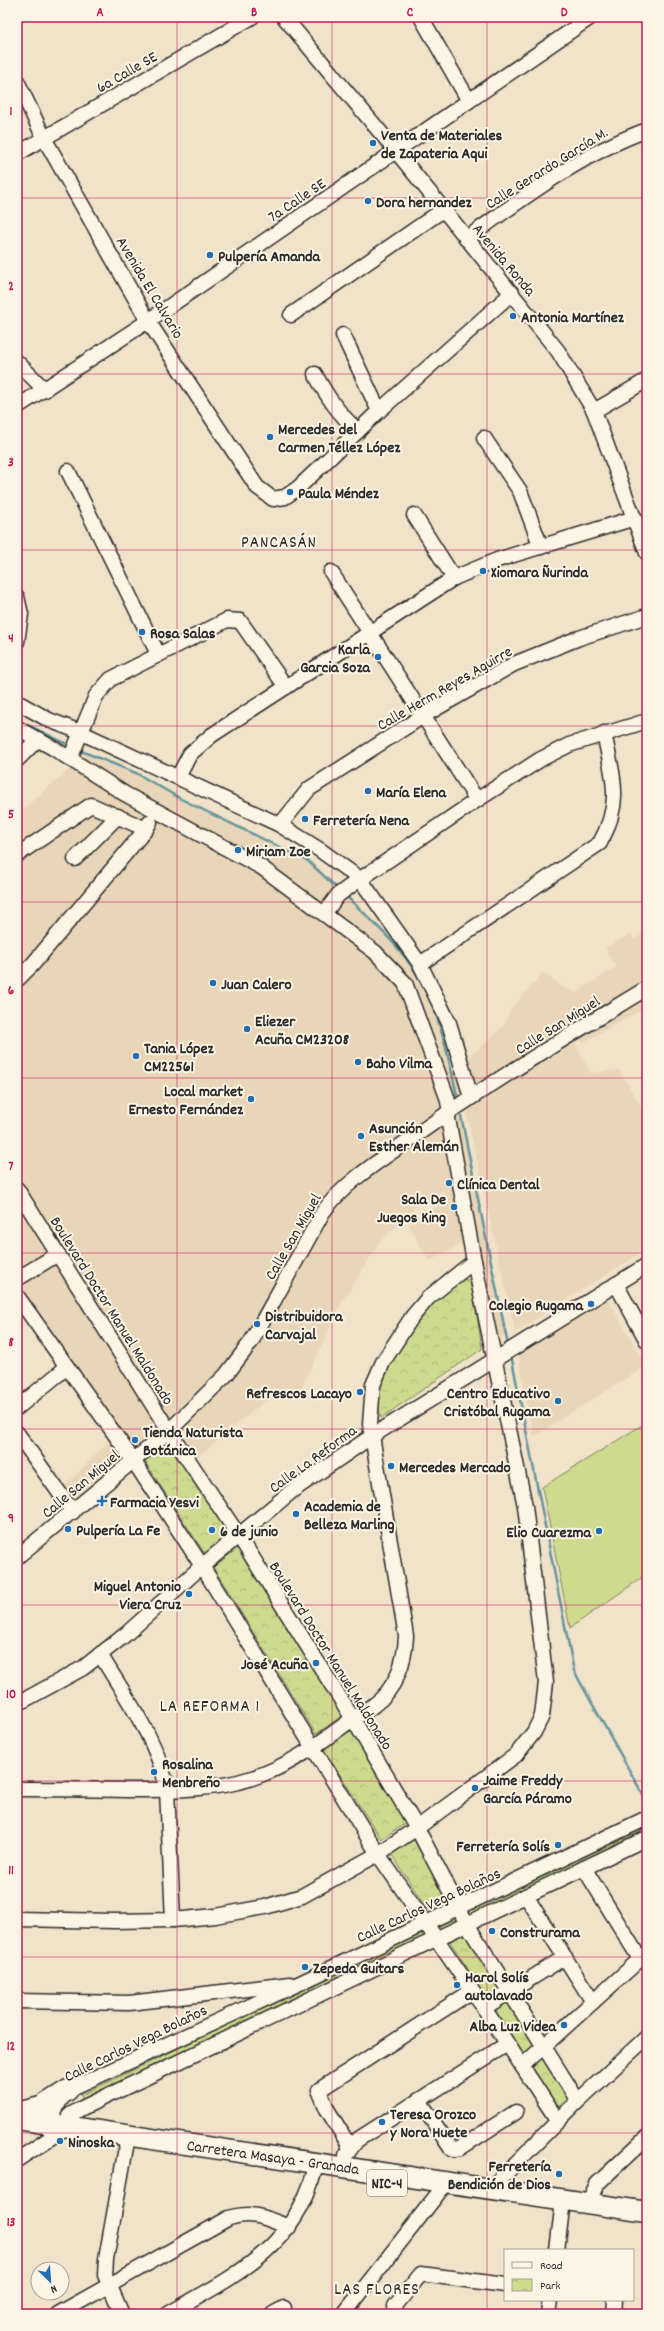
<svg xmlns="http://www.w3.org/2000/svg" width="664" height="2331" font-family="Dekko,sans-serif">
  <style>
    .built { fill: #e9d5b7 }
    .park { fill: url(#park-crowns); stroke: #7c835c }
    .garden { fill: #cedb8e; stroke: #7c835c }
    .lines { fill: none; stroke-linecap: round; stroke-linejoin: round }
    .stream { stroke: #65959c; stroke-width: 2.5 }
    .minor-casing { stroke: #2b2b2b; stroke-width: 17 }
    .highway-casing { stroke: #2b2b2b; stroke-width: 23 }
    .minor { stroke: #fcf5e5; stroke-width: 14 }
    .highway { stroke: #fcf5e5; stroke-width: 20 }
    .grid { fill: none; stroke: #c2185b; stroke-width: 1; stroke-opacity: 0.55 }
    .poi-dot { fill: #1f6fb2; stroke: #fcf5e5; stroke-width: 1.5 }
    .labels { text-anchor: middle; stroke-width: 4; stroke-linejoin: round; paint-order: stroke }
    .shield { fill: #fcf5e5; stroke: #6a6863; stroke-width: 1 }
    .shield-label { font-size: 15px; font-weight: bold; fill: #2b2b2b }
    .street-label { font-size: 16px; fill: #2b2b2b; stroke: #fcf5e5 }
    .poi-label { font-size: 16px; font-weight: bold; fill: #2b2b2b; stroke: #fcf5e5; text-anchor: start }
    .neighbourhood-label { font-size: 17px; letter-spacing: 1px; fill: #2b2b2b; stroke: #fcf5e5 }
    .neatline { fill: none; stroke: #c2185b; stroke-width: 1.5 }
    .grid-label { font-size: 13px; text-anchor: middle; font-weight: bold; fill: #c2185b }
  </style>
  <defs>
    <pattern id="park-crowns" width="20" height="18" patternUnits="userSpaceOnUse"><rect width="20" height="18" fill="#cedb8e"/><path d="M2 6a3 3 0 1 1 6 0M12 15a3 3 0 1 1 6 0" fill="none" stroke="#b1bc7b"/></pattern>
  </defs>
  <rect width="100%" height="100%" fill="#f1e2ca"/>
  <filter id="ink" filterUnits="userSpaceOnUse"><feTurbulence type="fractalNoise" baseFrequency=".025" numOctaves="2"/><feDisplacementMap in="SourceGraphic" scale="8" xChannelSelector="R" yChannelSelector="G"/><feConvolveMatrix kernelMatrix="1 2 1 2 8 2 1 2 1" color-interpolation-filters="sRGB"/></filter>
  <g filter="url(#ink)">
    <g class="built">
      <polygon points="74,747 136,773 181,799 308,861 372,921 396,945 406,959 428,996 450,1067 462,1064 505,1025 510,1010 543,973 564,988 576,993 616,967 605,948 631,934 634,940 647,931 647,1007 582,1043 577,1032 459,1105 506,1335 491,1345 470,1241 459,1245 429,1261 409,1225 446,1201 443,1191 418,1205 381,1240 343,1300 301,1389 262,1403 193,1461 169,1431 73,1512 59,1492 115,1435 17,1296 17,814 72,767"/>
      <polygon points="575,1043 590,1073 619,1070 647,1117 647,1249 515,1332 466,1110"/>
      <polygon points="607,1298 646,1366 534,1436 518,1354"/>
    </g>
    <g class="park">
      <polygon points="457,1279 469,1280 474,1295 482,1349 381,1418 375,1389 415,1319"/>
      <polygon points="168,1440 233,1534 205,1554 142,1457"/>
      <polygon points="240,1547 346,1713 316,1734 213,1567"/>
      <polygon points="353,1728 408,1822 381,1839 323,1748"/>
      <polygon points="638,1824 642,1834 477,1914 472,1904"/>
      <polygon points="416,1837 452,1897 427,1909 390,1852"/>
      <polygon points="456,1914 460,1920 441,1929 436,1923"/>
      <polygon points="426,1930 430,1938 83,2101 81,2095"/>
      <polygon points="467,1932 570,2097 556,2109 450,1941"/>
    </g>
    <polygon class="garden" points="647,1422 647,1574 570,1628 542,1487"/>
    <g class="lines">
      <g class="stream">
        <polyline points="17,720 71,746"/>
        <polyline points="79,750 136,773 181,799 308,861 339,890"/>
        <path d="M346,896C377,925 411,956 429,997C443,1029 450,1065 458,1100"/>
        <polyline points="460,1111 508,1345"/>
        <polyline points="511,1355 574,1671 647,1802"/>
      </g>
      <defs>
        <g id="minor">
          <polyline points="284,17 396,151 558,351 594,411 647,553"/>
          <polyline points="421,17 469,101"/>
          <polyline points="17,81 44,138 148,321 257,487 273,499 285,497 298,488 379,411 512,293"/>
          <polyline points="17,154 252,17"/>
          <path d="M466,239C523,198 581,154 647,130"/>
          <polyline points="291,315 443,210"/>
          <polyline points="343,335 379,411"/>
          <polyline points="17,362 45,390"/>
          <path d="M315,374C328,398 338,413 358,431"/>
          <polyline points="17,407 148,321 591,17"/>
          <polyline points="594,411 647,380"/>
          <polyline points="484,438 520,491 541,547"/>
          <polyline points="68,471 158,654"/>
          <polyline points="414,515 454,578"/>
          <polyline points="331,572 477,800"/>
          <polyline points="17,597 21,614 17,642"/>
          <polyline points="17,702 49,720 80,732 280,825 320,850 360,879 420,964 449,1023 471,1097"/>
          <polyline points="17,728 53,748 125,794 261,867 375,952 405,983 447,1097 450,1111"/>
          <polyline points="70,759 96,696 111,679 227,620 240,621 286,687"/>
          <polyline points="17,760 38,739"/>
          <polyline points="178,777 190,754 212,735 454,578 497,560 635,518"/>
          <polyline points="280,825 309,789 423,716 514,664 579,638 647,616"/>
          <polyline points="17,855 91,805 146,829 150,822"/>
          <polyline points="75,859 118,816"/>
          <polyline points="324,914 338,895 356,882 477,800 541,759 569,745 647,721"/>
          <path d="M420,964L600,843C623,801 613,778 604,733"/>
          <polyline points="17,980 33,964 146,829"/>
          <polyline points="17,1189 169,1431 239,1536 353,1719 417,1828 467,1924 578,2101"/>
          <polyline points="17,1279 58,1254"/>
          <polyline points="616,1284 647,1341"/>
          <polyline points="17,1296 133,1460 202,1566 378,1854 484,2008 558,2121"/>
          <polyline points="17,1408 67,1367"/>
          <polyline points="17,1433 73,1512"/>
          <path d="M17,1557L169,1431L226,1375L251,1342L323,1212C345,1182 379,1161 409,1140C486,1085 567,1037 647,988"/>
          <path d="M100,1654C125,1697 159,1741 167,1790L173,1920"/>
          <polyline points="17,1704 83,1668 125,1635 202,1566 292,1491 372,1436 647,1265"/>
          <path d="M17,1789C53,1789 90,1789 126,1790C167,1790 213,1791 252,1778C290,1766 320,1743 351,1720C358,1715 367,1711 374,1705C396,1689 405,1662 406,1636L370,1424L373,1385L383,1362L412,1317L428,1298L474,1261"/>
          <polyline points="584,1868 640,1959"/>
          <polyline points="526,1896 593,2002"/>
          <polyline points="17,1919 114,1921 173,1920 215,1916 265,1907 302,1896 378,1854 417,1828 516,1755 534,1732 542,1716 546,1682 525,1506 474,1261 447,1113"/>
          <polyline points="17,2001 129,2003 290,1984"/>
          <polyline points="484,2008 565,1957"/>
          <polyline points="522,2066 647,1953"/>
          <polyline points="419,2100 450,2147 454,2149 460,2148 516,2112"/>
          <path d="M52,2133C48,2118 59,2101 68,2090L300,1983L647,1818"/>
          <polyline points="350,2147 327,2109 319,2090 472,1991"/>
          <polyline points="346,2155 357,2140 507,2044"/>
          <polyline points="17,2160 61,2131 70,2115 82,2108 647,1838"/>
          <polyline points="490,2189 578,2101 647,2037"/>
          <polyline points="588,2203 597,2184 647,2137"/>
          <polyline points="557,2250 562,2209"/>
          <path d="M58,2314L229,2218C253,2210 267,2219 289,2227"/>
          <polyline points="122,2314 105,2275 106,2259 128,2136"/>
          <path d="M168,2314C232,2277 293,2250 314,2173"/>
          <polyline points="273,2314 284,2308"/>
          <polyline points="344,2314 440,2191"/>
          <polyline points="396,2314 395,2306 421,2274 505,2285"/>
          <polyline points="548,2314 550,2300"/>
          <polyline points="614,2314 615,2300"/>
        </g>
        <g id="highway">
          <polyline points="17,2113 41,2107 68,2090"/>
          <polyline points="17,2119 647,2212"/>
        </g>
      </defs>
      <use href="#minor" class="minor-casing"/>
      <use href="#highway" class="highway-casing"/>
      <use href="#minor" class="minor"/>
      <use href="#highway" class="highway"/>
    </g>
  </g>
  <path class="grid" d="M177,17V2314M332,17V2314M487,17V2314M17,198H647M17,374H647M17,550H647M17,726H647M17,902H647M17,1078H647M17,1253H647M17,1429H647M17,1605H647M17,1781H647M17,1957H647M17,2133H647"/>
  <g class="poi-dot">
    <circle cx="373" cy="143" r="4"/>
    <circle cx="368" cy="201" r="4"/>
    <circle cx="210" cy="255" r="4"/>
    <circle cx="513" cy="316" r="4"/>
    <circle cx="270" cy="437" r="4"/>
    <circle cx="290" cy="492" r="4"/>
    <circle cx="483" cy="571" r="4"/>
    <circle cx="142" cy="632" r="4"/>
    <circle cx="378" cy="657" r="4"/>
    <circle cx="368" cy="791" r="4"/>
    <circle cx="305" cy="819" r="4"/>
    <circle cx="238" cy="850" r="4"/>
    <circle cx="213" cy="983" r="4"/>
    <circle cx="247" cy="1029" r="4"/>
    <circle cx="136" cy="1056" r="4"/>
    <circle cx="358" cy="1062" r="4"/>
    <circle cx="251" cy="1099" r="4"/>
    <circle cx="361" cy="1136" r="4"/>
    <circle cx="449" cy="1183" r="4"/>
    <circle cx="454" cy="1207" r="4"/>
    <circle cx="591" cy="1304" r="4"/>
    <circle cx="257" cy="1324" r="4"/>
    <circle cx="360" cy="1392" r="4"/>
    <circle cx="558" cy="1401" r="4"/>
    <circle cx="135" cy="1440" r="4"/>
    <circle cx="391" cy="1466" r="4"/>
    <path d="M100 1495h4v4h4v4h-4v4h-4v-4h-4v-4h4z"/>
    <circle cx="296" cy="1514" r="4"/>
    <circle cx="68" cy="1529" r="4"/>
    <circle cx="212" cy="1530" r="4"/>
    <circle cx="599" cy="1531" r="4"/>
    <circle cx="189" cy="1594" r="4"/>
    <circle cx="316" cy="1663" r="4"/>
    <circle cx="154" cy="1772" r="4"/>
    <circle cx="475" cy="1788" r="4"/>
    <circle cx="558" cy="1845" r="4"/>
    <circle cx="492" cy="1931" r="4"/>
    <circle cx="305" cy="1967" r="4"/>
    <circle cx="457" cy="1985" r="4"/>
    <circle cx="564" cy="2025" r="4"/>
    <circle cx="382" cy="2122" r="4"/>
    <circle cx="60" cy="2141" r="4"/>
    <circle cx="559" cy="2174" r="4"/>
  </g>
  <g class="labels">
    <rect class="shield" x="367" y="2170" width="40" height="26" rx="3"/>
    <g class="shield-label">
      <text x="387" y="2188">NIC-4</text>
    </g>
    <g class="street-label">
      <text transform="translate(126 71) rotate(-30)" y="6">6a Calle SE</text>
      <text transform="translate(546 167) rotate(-32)" y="6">Calle Gerardo García M.</text>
      <text transform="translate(296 199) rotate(-34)" y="6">7a Calle SE</text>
      <text transform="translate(505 259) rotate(50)" y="6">Avenida Ronda</text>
      <text transform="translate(151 287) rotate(59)" y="6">Avenida El Calvario</text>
      <text transform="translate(444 687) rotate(-30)" y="6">Calle Herm Reyes Aguirre</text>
      <text transform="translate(557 1024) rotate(-32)" y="6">Calle San Miguel</text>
      <text transform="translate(292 1236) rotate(-60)" y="6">Calle San Miguel</text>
      <text transform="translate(113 1310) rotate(58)" y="6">Boulevard Doctor Manuel Maldonado</text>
      <text transform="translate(312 1458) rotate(-36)" y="6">Calle La Reforma</text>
      <text transform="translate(80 1483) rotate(-40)" y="6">Calle San Miguel</text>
      <text transform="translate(332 1655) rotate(58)" y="6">Boulevard Doctor Manuel Maldonado</text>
      <text transform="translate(428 1904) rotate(-25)" y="6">Calle Carlos Vega Bolaños</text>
      <text transform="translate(135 2042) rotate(-26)" y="6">Calle Carlos Vega Bolaños</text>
      <text transform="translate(273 2156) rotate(8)" y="6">Carretera Masaya - Granada</text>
    </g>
    <g class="poi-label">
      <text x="381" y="140">Venta de Materiales<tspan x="381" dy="18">de Zapateria Aqui</tspan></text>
      <text x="376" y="207">Dora hernandez</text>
      <text x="218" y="261">Pulpería Amanda</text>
      <text x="521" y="322">Antonia Martínez</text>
      <text x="278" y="434">Mercedes del<tspan x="278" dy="18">Carmen Téllez López</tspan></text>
      <text x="298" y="498">Paula Méndez</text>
      <text x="491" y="577">Xiomara Ñurinda</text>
      <text x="150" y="638">Rosa Salas</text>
      <text x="370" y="654" text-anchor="end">Karla<tspan x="370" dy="18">Garcia Soza</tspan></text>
      <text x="376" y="797">María Elena</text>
      <text x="313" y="825">Ferretería Nena</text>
      <text x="246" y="856">Miriam Zoe</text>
      <text x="221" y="989">Juan Calero</text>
      <text x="255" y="1026">Eliezer<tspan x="255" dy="18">Acuña CM23208</tspan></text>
      <text x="144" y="1053">Tania López<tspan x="144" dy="18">CM22561</tspan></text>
      <text x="366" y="1068">Baho Vilma</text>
      <text x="243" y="1096" text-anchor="end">Local market<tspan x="243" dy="18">Ernesto Fernández</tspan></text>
      <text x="369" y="1133">Asunción<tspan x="369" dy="18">Esther Alemán</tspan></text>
      <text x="457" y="1189">Clínica Dental</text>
      <text x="446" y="1204" text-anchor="end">Sala De<tspan x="446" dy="18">Juegos King</tspan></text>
      <text x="583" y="1310" text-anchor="end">Colegio Rugama</text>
      <text x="265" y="1321">Distribuidora<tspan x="265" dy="18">Carvajal</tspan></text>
      <text x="352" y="1398" text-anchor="end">Refrescos Lacayo</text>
      <text x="550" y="1398" text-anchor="end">Centro Educativo<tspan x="550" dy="18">Cristóbal Rugama</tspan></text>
      <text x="143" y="1437">Tienda Naturista<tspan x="143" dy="18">Botánica</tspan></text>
      <text x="399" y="1472">Mercedes Mercado</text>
      <text x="110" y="1507">Farmacia Yesvi</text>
      <text x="304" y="1511">Academia de<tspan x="304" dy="18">Belleza Marling</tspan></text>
      <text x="76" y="1535">Pulpería La Fe</text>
      <text x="220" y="1536">6 de junio</text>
      <text x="591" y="1537" text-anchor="end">Elio Cuarezma</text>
      <text x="181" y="1591" text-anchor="end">Miguel Antonio<tspan x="181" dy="18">Viera Cruz</tspan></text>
      <text x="308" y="1669" text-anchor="end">José Acuña</text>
      <text x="162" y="1769">Rosalina<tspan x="162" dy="18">Menbreño</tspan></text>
      <text x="483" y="1785">Jaime Freddy<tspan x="483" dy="18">García Páramo</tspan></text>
      <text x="550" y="1851" text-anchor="end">Ferretería Solís</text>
      <text x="500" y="1937">Construrama</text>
      <text x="313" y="1973">Zepeda Guitars</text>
      <text x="465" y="1982">Harol Solís<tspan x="465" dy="18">autolavado</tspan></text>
      <text x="556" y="2031" text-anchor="end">Alba Luz Videa</text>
      <text x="390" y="2119">Teresa Orozco<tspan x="390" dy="18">y Nora Huete</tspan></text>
      <text x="68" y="2147">Ninoska</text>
      <text x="551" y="2171" text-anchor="end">Ferretería<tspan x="551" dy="18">Bendición de Dios</tspan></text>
    </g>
    <g class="neighbourhood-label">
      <text x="279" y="547">PANCASÁN</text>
      <text x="210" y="1711">LA REFORMA 1</text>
      <text x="377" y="2294">LAS FLORES</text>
    </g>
  </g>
  <rect width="664" height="2331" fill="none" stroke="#fcf5e5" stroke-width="44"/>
  <rect x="504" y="2249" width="130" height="52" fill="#fcf5e5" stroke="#a8a49b"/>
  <rect x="512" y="2262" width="20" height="6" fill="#fcf5e5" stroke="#a8a49b"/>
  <text x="540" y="2269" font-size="12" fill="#2b2b2b">Road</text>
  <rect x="512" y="2279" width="20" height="12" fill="url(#park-crowns)" stroke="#a8a49b"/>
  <text x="540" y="2289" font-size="12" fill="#2b2b2b">Park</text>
  <g transform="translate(50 2281) rotate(155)"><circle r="19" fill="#fcf5e5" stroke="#a8a49b"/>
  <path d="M0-3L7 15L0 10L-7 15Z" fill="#1f6fb2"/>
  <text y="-6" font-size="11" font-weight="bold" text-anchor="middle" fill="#2b2b2b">N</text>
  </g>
  <rect x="22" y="22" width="620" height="2287" class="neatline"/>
  <g class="grid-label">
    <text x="100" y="16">A</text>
    <text x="254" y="16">B</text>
    <text x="410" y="16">C</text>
    <text x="564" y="16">D</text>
    <text x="11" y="115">1</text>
    <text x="11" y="290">2</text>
    <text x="11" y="466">3</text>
    <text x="11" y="642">4</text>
    <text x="11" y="818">5</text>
    <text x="11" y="994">6</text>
    <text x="11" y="1170">7</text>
    <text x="11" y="1346">8</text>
    <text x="11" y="1522">9</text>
    <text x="11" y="1698">10</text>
    <text x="11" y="1874">11</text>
    <text x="11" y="2050">12</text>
    <text x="11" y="2226">13</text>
  </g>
</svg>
